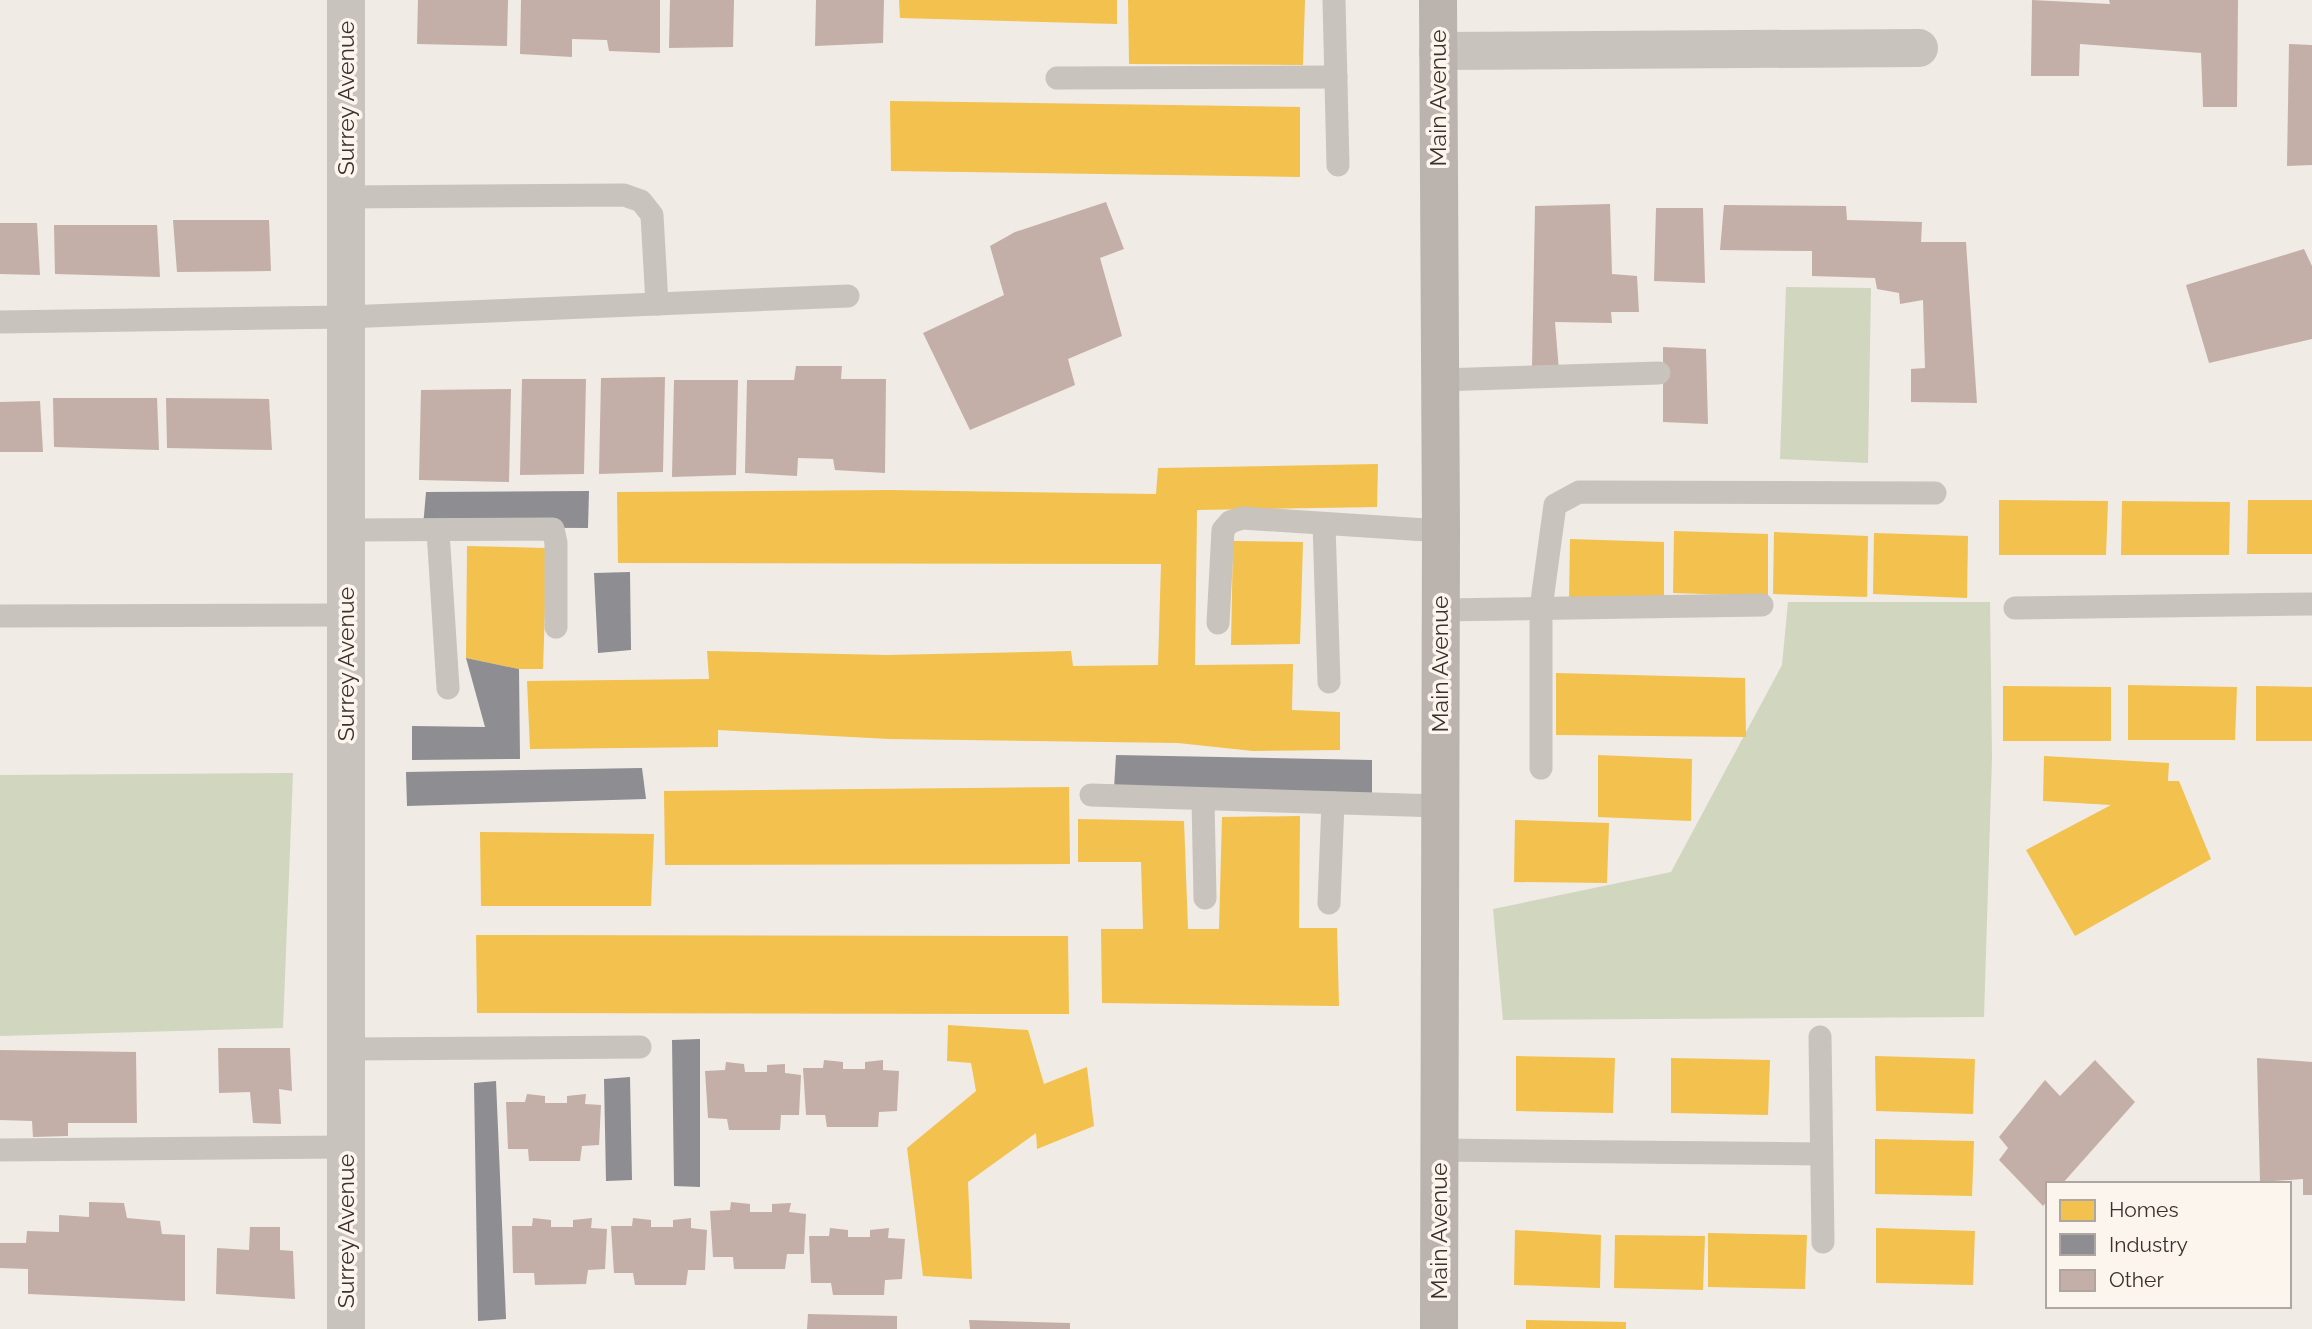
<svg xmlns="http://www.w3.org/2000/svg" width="2312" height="1329" font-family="Raleway,sans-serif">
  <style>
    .green { fill: #d1d6bf }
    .homes { fill: #f2c14e }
    .industry { fill: #8d8d92 }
    .building { fill: #c3afa7 }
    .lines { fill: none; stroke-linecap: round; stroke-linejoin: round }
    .lane { stroke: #c9c3be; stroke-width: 23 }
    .street { stroke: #c9c3be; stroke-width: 38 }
    .secondary { stroke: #bab3ae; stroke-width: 38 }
    .labels { text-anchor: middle; stroke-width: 7; stroke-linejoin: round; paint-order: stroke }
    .street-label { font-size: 23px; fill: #3b302b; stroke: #fbf5ee }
  </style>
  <rect width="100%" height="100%" fill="#f0ebe5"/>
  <g class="green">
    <polygon points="1786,287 1871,288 1868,463 1780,459"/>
    <polygon points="1788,602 1990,602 1992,757 1984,1017 1503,1020 1493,909 1671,872 1782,665"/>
    <polygon points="293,773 283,1028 0,1036 0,775"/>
  </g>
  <g class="homes">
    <polygon points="899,0 1117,0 1117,24 900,18"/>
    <polygon points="1128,0 1305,0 1303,65 1129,64"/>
    <polygon points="890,101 1300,107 1300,177 891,171"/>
    <polygon points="1378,464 1377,507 1197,510 1195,665 1293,664 1292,710 1340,712 1340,750 1253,751 1178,743 889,739 718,730 718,747 530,749 527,681 709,679 707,651 887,655 1071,651 1073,666 1158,665 1161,564 618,563 617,492 890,490 1156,494 1158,468"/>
    <polygon points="1999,500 2108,501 2106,555 1999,555"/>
    <polygon points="2248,500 2312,500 2312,554 2247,554"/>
    <polygon points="2122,501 2230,502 2229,555 2121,555"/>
    <polygon points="1674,531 1768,534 1768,596 1673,593"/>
    <polygon points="1774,532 1868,536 1867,597 1773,594"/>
    <polygon points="1874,533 1968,536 1967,598 1873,594"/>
    <polygon points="1570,539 1664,542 1664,604 1569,601"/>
    <polygon points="1233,541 1303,542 1300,644 1231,645"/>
    <polygon points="467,546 547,548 543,669 519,669 466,658"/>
    <polygon points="1556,673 1745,678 1746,737 1556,735"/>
    <polygon points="2128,685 2237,687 2235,740 2128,740"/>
    <polygon points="2003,686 2111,687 2111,741 2003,741"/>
    <polygon points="2256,686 2312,687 2312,741 2256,741"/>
    <polygon points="1598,755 1692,759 1691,821 1598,817"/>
    <polygon points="2044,756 2169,763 2168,781 2179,781 2211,859 2075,936 2026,850 2111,805 2043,801"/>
    <polygon points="1069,787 1070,864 665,865 664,791"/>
    <polygon points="1300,816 1299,928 1337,928 1339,1006 1102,1003 1101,929 1143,929 1141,862 1078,862 1078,819 1184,821 1188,929 1219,929 1222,817"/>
    <polygon points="1515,820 1609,823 1607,883 1514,882"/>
    <polygon points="480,832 654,834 651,906 481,906"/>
    <polygon points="476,935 1068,936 1069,1014 477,1013"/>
    <polygon points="948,1025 1028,1030 1044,1084 1087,1067 1094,1126 1037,1149 1036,1133 968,1182 972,1279 923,1276 907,1148 976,1091 971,1063 947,1061"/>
    <polygon points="1516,1056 1615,1058 1613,1113 1516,1111"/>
    <polygon points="1875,1056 1975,1059 1973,1114 1876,1111"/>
    <polygon points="1671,1058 1770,1060 1768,1115 1671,1113"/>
    <polygon points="1875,1139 1974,1141 1972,1196 1875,1194"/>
    <polygon points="1876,1228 1975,1231 1973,1285 1876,1283"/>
    <polygon points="1515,1230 1601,1235 1600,1288 1514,1285"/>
    <polygon points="1708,1233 1807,1235 1805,1289 1708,1287"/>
    <polygon points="1615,1235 1705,1236 1703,1290 1614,1288"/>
    <polygon points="1526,1320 1626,1322 1626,1329 1526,1329"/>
  </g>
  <g class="industry">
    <polygon points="589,491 588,528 423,527 426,492"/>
    <polygon points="630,572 631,650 598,653 594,573"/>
    <polygon points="466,658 519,669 520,759 412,760 412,726 485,727"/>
    <polygon points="1116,755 1372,760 1372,793 1114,789"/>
    <polygon points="642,768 646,799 407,806 406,772"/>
    <polygon points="700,1039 700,1187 674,1186 672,1040"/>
    <polygon points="630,1077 632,1180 606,1181 604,1079"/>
    <polygon points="496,1081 506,1319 478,1321 474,1083"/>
  </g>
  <g class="building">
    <polygon points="418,0 508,0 507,46 417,44"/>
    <polygon points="521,0 660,0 660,53 609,51 607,40 572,39 572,57 520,54"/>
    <polygon points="670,0 734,0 733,47 669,48"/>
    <polygon points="816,0 884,0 883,43 815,46"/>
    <polygon points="2032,0 2110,4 2109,0 2238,0 2237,107 2203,107 2201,53 2080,44 2079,76 2031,76"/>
    <polygon points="2289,44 2312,45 2312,165 2287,166"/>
    <polygon points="1106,202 1124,249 1100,258 1122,336 1068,359 1075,385 970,430 923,333 1004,295 990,246 1015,232"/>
    <polygon points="1610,204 1612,274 1637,276 1639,312 1611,312 1612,323 1555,322 1559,371 1532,367 1535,206"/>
    <polygon points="1724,205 1846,206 1847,220 1922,222 1921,242 1966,242 1977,403 1911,402 1911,369 1925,368 1923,300 1900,304 1899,293 1877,289 1875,278 1812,276 1812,251 1720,250"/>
    <polygon points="1656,208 1703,208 1705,283 1654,281"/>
    <polygon points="173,220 269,220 271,271 177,272"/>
    <polygon points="0,223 37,223 40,275 0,274"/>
    <polygon points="54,225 157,225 160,277 55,274"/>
    <polygon points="2304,249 2312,266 2312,339 2209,363 2186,285"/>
    <polygon points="1663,347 1706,349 1708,424 1663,422"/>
    <polygon points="796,366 842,366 841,379 886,379 885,473 835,470 833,459 798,458 797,476 745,473 747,380 794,380"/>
    <polygon points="665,377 663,472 599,474 601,378"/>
    <polygon points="522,379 586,379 584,474 520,475"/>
    <polygon points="674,380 738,380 736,475 672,477"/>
    <polygon points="511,389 509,482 419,480 421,390"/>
    <polygon points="53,398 157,398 159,450 54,447"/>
    <polygon points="166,398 269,399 272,450 167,448"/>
    <polygon points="40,401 43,452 0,452 0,402"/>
    <polygon points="218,1048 290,1048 292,1091 279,1089 281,1124 253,1123 250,1092 219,1093"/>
    <polygon points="0,1050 136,1052 137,1123 68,1123 68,1136 33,1137 32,1121 0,1120"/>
    <polygon points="2257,1058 2312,1062 2312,1195 2303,1195 2303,1179 2260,1182"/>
    <polygon points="824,1060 843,1062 843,1069 865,1069 865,1062 883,1060 883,1070 899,1071 897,1111 879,1112 878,1127 827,1127 825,1115 806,1115 803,1068 823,1068"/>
    <polygon points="2095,1060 2135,1102 2062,1184 2048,1184 2048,1200 2043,1206 1999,1160 2008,1148 1999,1137 2045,1080 2060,1096"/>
    <polygon points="726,1062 744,1064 745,1072 767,1072 767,1065 785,1064 785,1073 801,1075 799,1115 781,1115 780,1130 729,1130 727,1119 708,1118 705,1071 725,1070"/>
    <polygon points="527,1094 545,1096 545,1103 567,1103 567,1096 586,1094 585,1104 601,1105 599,1145 582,1146 580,1161 529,1161 528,1149 508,1149 506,1102 525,1102"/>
    <polygon points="89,1202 124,1203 127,1218 160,1221 162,1234 185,1235 185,1301 28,1294 28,1269 0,1268 0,1243 26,1243 27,1231 59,1232 59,1215 89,1217"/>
    <polygon points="731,1202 750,1204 750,1212 772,1212 772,1204 791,1203 789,1212 806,1214 804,1254 787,1254 785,1269 734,1269 733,1257 713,1257 710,1211 730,1210"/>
    <polygon points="533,1218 551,1220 551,1227 573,1227 573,1220 592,1218 591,1228 607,1229 605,1269 588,1270 586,1284 535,1285 534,1273 513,1273 512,1226 532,1226"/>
    <polygon points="633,1218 651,1220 651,1227 673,1227 673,1220 691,1218 691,1228 707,1230 705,1270 688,1270 686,1285 635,1285 633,1273 614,1273 611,1226 632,1226"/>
    <polygon points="250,1227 280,1227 280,1250 293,1251 295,1299 216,1294 217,1248 249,1250"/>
    <polygon points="830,1228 848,1230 848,1237 870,1237 870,1230 889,1228 888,1238 905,1239 902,1279 885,1280 884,1295 833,1295 831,1283 811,1283 809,1236 829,1236"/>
    <polygon points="808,1314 897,1316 897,1329 807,1329"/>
    <polygon points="969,1320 1070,1323 1070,1329 970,1329"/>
  </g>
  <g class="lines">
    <g class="lane">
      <polyline points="1334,0 1338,165"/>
      <polyline points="1057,78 1336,77"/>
      <polyline points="346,197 624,195 641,201 652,215 657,304"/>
      <polyline points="0,322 346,317 848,296"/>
      <polyline points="1440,380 1659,373"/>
      <polyline points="1324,524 1329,682"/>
      <polyline points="347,530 553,529 556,543 556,627"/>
      <polyline points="438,531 448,688"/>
      <polyline points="2015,608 2312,604"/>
      <polyline points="1440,610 1762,605"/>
      <polyline points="0,616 346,615"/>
      <polyline points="1218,623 1223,530 1230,522 1242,518 1441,531"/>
      <polyline points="1541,768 1541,608 1555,505 1579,492 1935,493"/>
      <polyline points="1091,795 1439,806"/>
      <polyline points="1203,799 1205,898"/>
      <polyline points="1329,903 1333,803"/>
      <polyline points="1820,1037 1823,1242"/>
      <polyline points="346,1049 640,1047"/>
      <polyline points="0,1150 346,1147"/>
      <polyline points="1440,1150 1821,1154"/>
    </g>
    <g class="street">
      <polyline points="346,0 346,1329"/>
      <polyline points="1438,51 1919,48"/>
    </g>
    <polyline class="secondary" points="1438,0 1441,531 1439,1329"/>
  </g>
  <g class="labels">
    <g class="street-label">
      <text transform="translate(346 98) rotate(-90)" y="8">Surrey Avenue</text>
      <text transform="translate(1438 98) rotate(-90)" y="8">Main Avenue</text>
      <text transform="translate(346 664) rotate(-90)" y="8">Surrey Avenue</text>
      <text transform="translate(1440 664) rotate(-90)" y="8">Main Avenue</text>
      <text transform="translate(346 1231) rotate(-90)" y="8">Surrey Avenue</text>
      <text transform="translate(1439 1231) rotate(-90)" y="8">Main Avenue</text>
    </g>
  </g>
  <rect x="2046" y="1182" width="245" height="126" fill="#fbf5ee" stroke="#aea6a0" stroke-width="2"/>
  <rect x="2060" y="1200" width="35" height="21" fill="#f2c14e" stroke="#aea6a0" stroke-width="2"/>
  <text x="2109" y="1217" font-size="21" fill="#3b302b">Homes</text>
  <rect x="2060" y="1234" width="35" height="21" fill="#8d8d92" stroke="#aea6a0" stroke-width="2"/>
  <text x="2109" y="1252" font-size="21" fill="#3b302b">Industry</text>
  <rect x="2060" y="1270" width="35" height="21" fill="#c3afa7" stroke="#aea6a0" stroke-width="2"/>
  <text x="2109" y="1287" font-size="21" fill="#3b302b">Other</text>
</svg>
